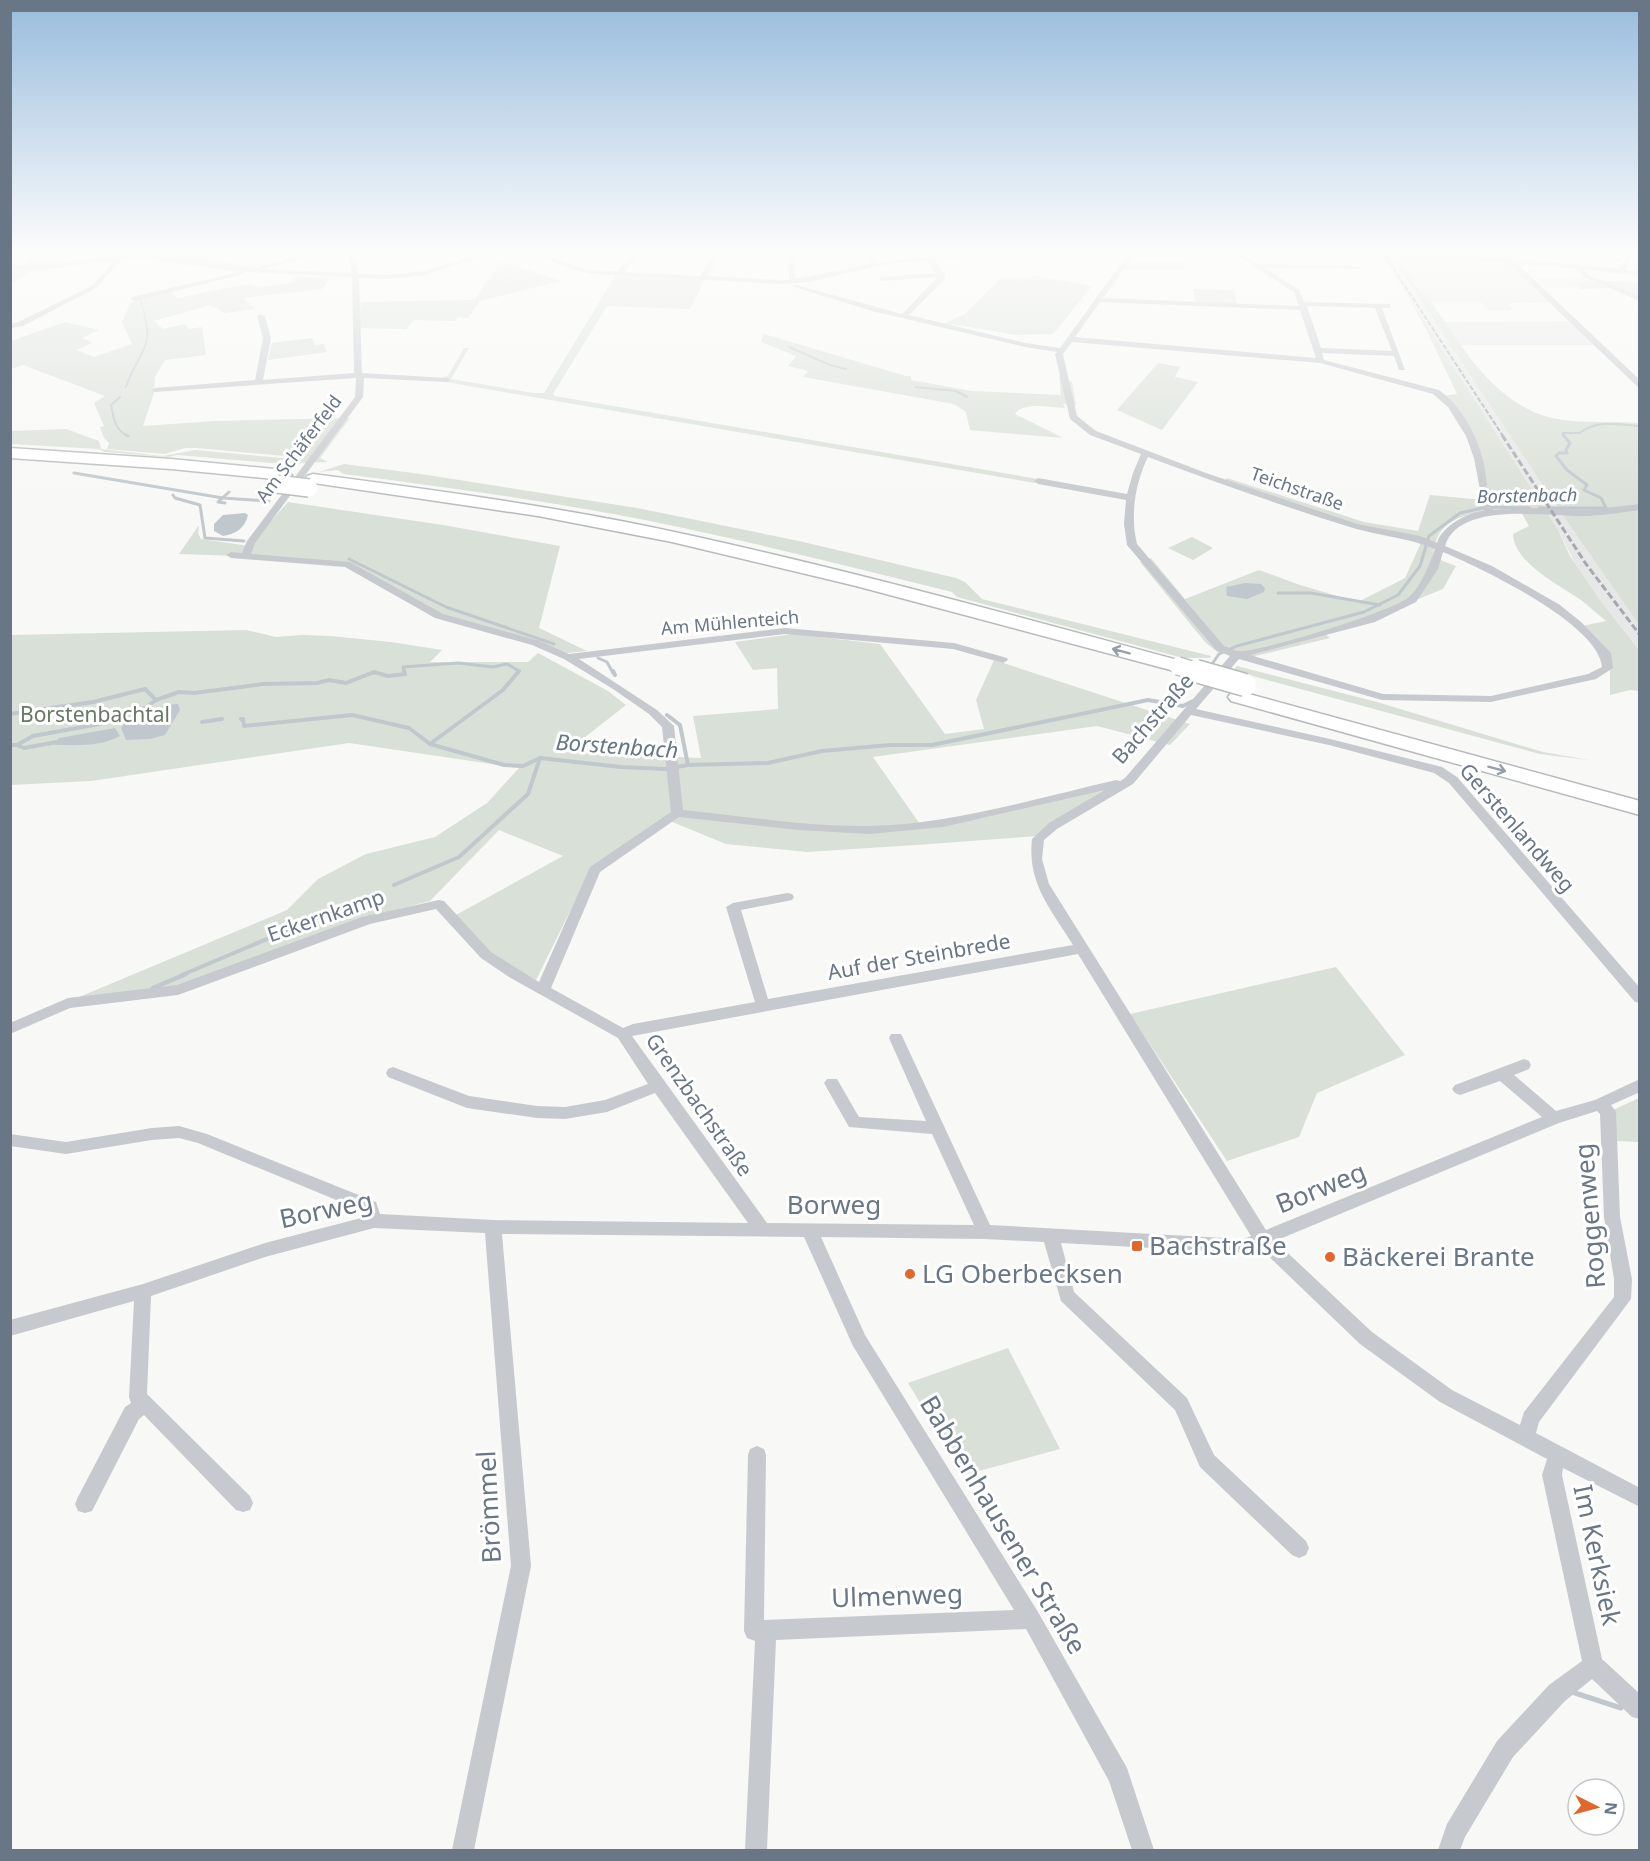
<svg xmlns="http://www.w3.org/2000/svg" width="1650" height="1861" font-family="'Noto Sans',sans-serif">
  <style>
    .built { fill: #e6e7e7 }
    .green { fill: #d9e0d7 }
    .water { fill: #c0c8cd }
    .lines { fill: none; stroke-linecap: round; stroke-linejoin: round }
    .stream-far4 { stroke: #c0c8cd; stroke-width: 2 }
    .stream-far3 { stroke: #c0c8cd; stroke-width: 3 }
    .stream-far2 { stroke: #c0c8cd; stroke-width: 4 }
    .stream-far1 { stroke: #c0c8cd; stroke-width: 4.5 }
    .stream { stroke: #c0c8cd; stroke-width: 5 }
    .motorway-casing { stroke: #b7babd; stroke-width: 3 }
    .minor { fill: #c6c9cd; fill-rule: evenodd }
    .tertiary { fill: #c6c9cd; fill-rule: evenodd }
    .motorway { fill: #fff; fill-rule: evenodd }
    .rail-far1 { stroke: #a5aab0; stroke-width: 2; stroke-dasharray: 5 2; stroke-linecap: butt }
    .rail { stroke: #a5aab0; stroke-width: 3; stroke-dasharray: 7 3; stroke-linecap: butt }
    .motorway-bridge-far1-casing { stroke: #b7babd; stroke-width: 20; stroke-linecap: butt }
    .motorway-bridge-casing { stroke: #b7babd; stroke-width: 25; stroke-linecap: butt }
    .motorway-bridge-far1 { stroke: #fff; stroke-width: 17 }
    .motorway-bridge { stroke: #fff; stroke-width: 22 }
    .oneway { stroke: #959faa }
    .poi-dot { fill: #e0682e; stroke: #fff; stroke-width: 2 }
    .labels { text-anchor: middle; stroke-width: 6; stroke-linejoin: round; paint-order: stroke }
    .far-street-label { font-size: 18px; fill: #687686; stroke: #fff }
    .far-water-label { font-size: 18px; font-style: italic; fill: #647782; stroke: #fff }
    .park-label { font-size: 21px; fill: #657963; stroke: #fff }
    .street-label { font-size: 21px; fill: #687686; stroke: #fff }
    .water-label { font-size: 22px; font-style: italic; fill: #647782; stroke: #fff }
    .near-street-label { font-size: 26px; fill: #687686; stroke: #fff }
    .near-poi-label { font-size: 26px; fill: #687686; stroke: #fff; text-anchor: start }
  </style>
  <rect width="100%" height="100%" fill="#f8f8f6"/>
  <g class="built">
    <polygon points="1378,251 1496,251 1549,303 1508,303 1514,310 1489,311 1481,302 1431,302 1413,281 1400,259 1393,258 1559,510 1639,625 1639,650 1603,604 1575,563 1558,530"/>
    <polygon points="1588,276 1602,282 1573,284 1578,287 1545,288 1537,278"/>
    <polygon points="1574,321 1598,342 1592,345 1460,345 1443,322"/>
  </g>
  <g class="green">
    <polygon points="141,251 195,252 211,256 224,251 235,252 216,260 256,267 230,267 149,255"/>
    <polygon points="38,253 69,254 62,264 34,269 11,284 10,268 22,266"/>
    <path d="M1393,258L1400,259C1404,267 1409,275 1414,283C1419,290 1427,296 1432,303C1462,347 1493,401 1548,417C1579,425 1609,420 1639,423V625L1559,510Z"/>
    <polygon points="501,261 561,281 480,301 468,318 458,317 455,321 414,320 406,329 358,328 361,302 474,300"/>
    <polygon points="1127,262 1184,262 1185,270 1124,269"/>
    <polygon points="297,276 330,278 322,289 243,298 255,309 225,313 210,305 154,321 163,329 185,324 189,329 202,327 206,355 165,360 155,377 154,393 143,426 214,421 350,418 320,458 328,462 301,463 289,469 282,464 178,455 168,457 104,452 99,449 11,444 11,431 66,429 99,441 101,449 163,456 195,450 293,459 285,456 196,448 185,448 165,454 107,449 109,443 104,438 100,427 104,426 94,403 105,396 23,365 11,369 11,341 65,322 99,330 82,338 92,343 76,350 94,357 132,344 122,322 130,304 135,300 171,292 178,298 246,284 260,287 290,283"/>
    <polygon points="615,276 705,279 690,309 607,306 553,394 555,396 1038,479 1035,483 446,382 443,377 448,376 464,348 469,348 451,379 533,393 544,393"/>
    <polygon points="1037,276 1092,286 1053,334 1015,335 965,326 943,324 965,314 1001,278"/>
    <polygon points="1596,280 1639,283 1639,300 1611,288 1581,289 1572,283 1600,282"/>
    <polygon points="1193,289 1234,290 1237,305 1198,303 1195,301"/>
    <path d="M1406,293L1558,530L1570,556L1603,604L1639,650V691L1630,690L1610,695V657L1582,626L1606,621C1597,614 1589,606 1581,600C1559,585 1514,563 1513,534L1529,526L1520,510C1494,510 1450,510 1437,538C1435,544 1434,551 1432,557L1456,566L1443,589L1369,619L1324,633L1330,638L1255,656L1253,659L1217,652L1205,642L1140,562L1151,558L1185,599L1259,570L1300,585L1358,602L1405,578L1420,545V538L1353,528L1225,480L1227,478L1364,522L1418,531L1430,495L1484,500C1478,469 1466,417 1441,396L1457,394L1426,329Z"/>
    <path d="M764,334L906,376H911V380L972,391L1061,395L1059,376L1072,382L1076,405L1063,404L1065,408C1051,408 1024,401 1015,414L1063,438L970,430L966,412L954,404L803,377L808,371L788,366L796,356L761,342Z"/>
    <polygon points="312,338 315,345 324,344 327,352 268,360 272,343"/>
    <polygon points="1158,363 1180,367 1175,377 1198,382 1162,430 1117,410"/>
    <path d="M344,464L421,474L637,508L799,541L956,578L965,582L982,599L1211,656L1210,658H1183L957,597L952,592C852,567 752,542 650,521C549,501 446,487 343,474L338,470L319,472Z"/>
    <polygon points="288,502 443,525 560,546 539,628 587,651 567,653 536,640 442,616 355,569 334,564 238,556 179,554 199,525 198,533 201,539 249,546"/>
    <polygon points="1192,537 1213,548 1193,560 1168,548"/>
    <polygon points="246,630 276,637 302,635 331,636 391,642 442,650 430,662 528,662 538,653 608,691 626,705 566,752 701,758 693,716 778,709 777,668 753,670 735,642 793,634 880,644 945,734 984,729 976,700 994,660 1190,724 1170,745 1097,726 873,757 922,827 1121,785 1038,836 916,845 807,852 726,844 665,819 592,867 536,980 486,952 454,916 563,856 499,830 430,901 368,917 173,990 72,1000 287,910 318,879 366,854 435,837 487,803 519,768 349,743 91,781 11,785 10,635"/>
    <polygon points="1237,666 1377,702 1543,752 1589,760 1540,754 1256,677 1234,669"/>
    <polygon points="1336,967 1405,1055 1317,1093 1299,1137 1227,1161 1130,1014"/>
    <polygon points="1639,1098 1639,1142 1617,1141 1613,1110"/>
    <polygon points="1008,1348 1060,1449 964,1475 908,1383"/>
  </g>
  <g class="water">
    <path d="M245,513L248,515C245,528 236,534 223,536L214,531V524L223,515Z"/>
    <polygon points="1245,583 1261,584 1265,588 1264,592 1247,599 1227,596 1226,587"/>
    <polygon points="178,704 180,710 165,735 150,739 126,740 121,728 125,722 167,705"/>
    <path d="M115,728L120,736C100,747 77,745 55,745L54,743L59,738Z"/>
  </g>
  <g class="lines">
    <g class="stream-far4">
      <polyline points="1582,251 1621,261"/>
      <polyline points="789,347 830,365 846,369"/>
      <path d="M126,387C140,346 157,351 141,302"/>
      <polyline points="915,387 956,391 967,397"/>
      <path d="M120,397L111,405C114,419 114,429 128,436"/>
      <path d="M1564,436L1563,433H1580C1596,419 1620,425 1640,426"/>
    </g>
    <g class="stream-far3">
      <polyline points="126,435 128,436"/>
      <polyline points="74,473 223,498 269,501"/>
      <polyline points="173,495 175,498 200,505 205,538 244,541"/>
      <polyline points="225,503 218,502 229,492"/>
      <polyline points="1539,508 1606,508 1601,498 1584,490 1587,485 1567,470 1556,456 1559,453 1567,453 1566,450 1570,443 1563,435"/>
      <polyline points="349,559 446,607 554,644"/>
      <polyline points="1278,593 1311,593 1380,605"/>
      <polyline points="598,658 607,662 613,673"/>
      <polyline points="1212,664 1219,654 1237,646 1364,612 1398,595 1420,566 1429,536 1460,513 1487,507 1529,508"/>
      <polyline points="373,673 376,673"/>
      <polyline points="405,673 403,667 458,663 493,667 507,664 519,671 518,673"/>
    </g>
    <g class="stream-far2">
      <polyline points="519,671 503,690 430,744 504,765 523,766 540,758 621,767 665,769 688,765 768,763 822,751 890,745 932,745 1148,700 1183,706 1193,701"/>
      <polyline points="613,671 615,675"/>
      <polyline points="10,714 93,702 145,689 156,700"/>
      <polyline points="667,715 680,725 688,765"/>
      <polyline points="241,719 243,719 244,726 352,715 409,728 430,744"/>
      <polyline points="202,722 222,719"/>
      <polyline points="10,745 17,745 33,736 99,724 145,708 156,700 179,692 194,693 263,684 317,683 329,680 346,683 374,672 388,676 405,674 404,671"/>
      <polyline points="17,745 24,748 57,742"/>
      <polyline points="394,885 459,857 528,794 540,758"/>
      <polyline points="182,975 373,894"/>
    </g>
    <polyline class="stream-far1" points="153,988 186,974"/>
    <polyline class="stream" points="1575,1693 1621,1708"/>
    <defs>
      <g id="motorway">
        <polygon points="10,448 171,459 284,470 292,475 284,480 171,469 10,458"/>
        <path d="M313,474C418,488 523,502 626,522C815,560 1000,612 1185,662L1188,666L1185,670L1178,672L856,586L672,542L538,516L307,482L305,479L307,476Z"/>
        <polygon points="1238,691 1640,801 1640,815 1231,701 1228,697 1231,693"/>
      </g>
    </defs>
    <use href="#motorway" class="motorway-casing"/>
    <g class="minor">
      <polygon points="236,251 243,251 240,253"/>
      <path d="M310,251H319L302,259L263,269L351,273L350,251H356L358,274L385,275L425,271L488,251H498L426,275L385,279L359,278L362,373L447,378L451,380L447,382L364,378L363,397L255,543L251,554L350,562L443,614L540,641L569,654L785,628L954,643L1007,658L1008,660L1003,663L953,649L785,634L579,659L657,710L674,726L683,810C744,816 807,827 869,826C949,825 1038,798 1116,780L1120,781L1125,778L1230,656L1216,650L1127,545L1124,524L1126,500L1038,484L1034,481L1038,478L1127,494L1133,473L1141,454L1090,435L1070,419L1055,354L1057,352L1025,347L872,311L791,286L796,285L902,314L938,277L882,281L879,279L882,277L935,273L928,260L889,264L808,282L781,284L591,274L568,268L528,251C545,251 558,261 574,266C588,270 603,271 618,271L634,251H641L624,272L700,276L716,251H722L707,276L781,280H789V251H795V279L873,263L864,251H871L879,262L957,254L1075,251L935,259L945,275V279L909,315L1025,343L1060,348L1130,251H1137L1103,298L1299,306L1294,292L1230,251H1238L1259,264L1359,266L1361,269L1265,268L1299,290L1304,302L1390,304V308H1382L1405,370H1399L1394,356L1322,353L1324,360L1439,390C1462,406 1478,437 1484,464C1487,480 1487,495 1493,510L1529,508L1588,510L1640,504V510C1623,512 1606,515 1589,516C1552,518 1460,499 1445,546L1492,566L1560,605L1581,622L1611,653L1613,668L1596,679L1491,702L1382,700L1239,659L1196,709L1330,739L1442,767L1457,777L1640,988V1003L1635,1002L1449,783L1434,773L1329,745L1191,715L1133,784L1057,829L1044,840L1042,859L1049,884L1266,1230L1542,1117L1500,1081L1460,1095L1455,1093L1452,1089L1455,1085L1524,1059L1529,1061L1531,1065L1529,1069L1514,1075L1556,1111L1595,1100L1640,1079V1092L1611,1105L1616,1112L1620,1217L1632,1279L1631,1299L1539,1422L1536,1433L1640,1488V1507L1563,1468L1562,1475L1602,1659L1640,1694V1719L1632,1717L1592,1679L1565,1701L1513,1757L1465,1837L1460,1850H1438L1447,1824L1497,1741L1549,1685L1582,1661L1542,1475L1547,1459L1440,1402L1360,1344L1259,1247L1244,1253L1061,1243L1074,1292L1187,1398L1214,1455L1306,1541L1309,1548L1306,1555L1299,1558L1292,1555L1200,1467L1175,1410L1061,1301L1044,1242L985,1239L821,1237L865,1335L1038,1612L1127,1768L1154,1850H1132L1109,1781L1026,1629L776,1640L767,1850H745L755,1641L747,1638L744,1631L748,1455L750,1449L757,1446L764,1449L766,1455L764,1620L1014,1610L853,1346L804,1237L502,1234L531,1566L474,1850H452L511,1566L485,1233L374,1228L265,1257L151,1296L147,1394L250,1496L253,1503L250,1510L243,1512L236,1510L144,1415L139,1419L92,1511L85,1513L78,1511L75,1504L78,1497L125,1407L131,1403L129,1397L134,1301L10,1336V1320L143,1284L265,1243L365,1217L363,1211L198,1143L179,1138L152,1140L66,1154L10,1146V1134L66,1142L152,1128L179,1126L207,1134L376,1202L380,1214L493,1220L748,1223L655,1093L607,1112L565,1119L537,1118L467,1108L388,1077L386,1073L388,1069L393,1067L469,1096L537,1106L565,1107L605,1100L648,1084L618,1038L509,977L481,958L436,909L370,924L178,995L70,1008L10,1034V1023L68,998L177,985L362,917L439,900L444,901L491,952L539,982L590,867L671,812L662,727L649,714L613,689L564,659L532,645L435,618L345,567L231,558L226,555L231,552L242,553L247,541L355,397L356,378L155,392L151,390L155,388L255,380L263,338L257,316L261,314L265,316L271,338L263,380L354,373L352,277L245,272L244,274L135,301L131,299L132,297L240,272L145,259L122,260L96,288L23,326L10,328V324L18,322L92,286L115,260L39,270L10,269V265C55,267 99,254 144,255C182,256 220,266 259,268V266L298,256ZM1100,302L1300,310L1316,358L1075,337ZM1307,306L1375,308L1392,351L1321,348ZM1072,342L1320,363L1433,394L1448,407L1466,436L1474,458L1484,511C1468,512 1442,526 1437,543L1420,536L1357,524L1206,473L1096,431L1077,416L1063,354ZM1148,457C1215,482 1282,506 1350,527C1378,536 1407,537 1435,549C1429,565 1422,585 1409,597C1394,611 1255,654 1237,651C1233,650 1228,647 1224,646L1137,544C1130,516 1135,483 1148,457ZM1443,552C1481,568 1599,624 1602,667L1588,674L1491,696L1383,694L1250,655L1375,622L1416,602L1438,569ZM1105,790L1049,823L1032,839C1027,884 1051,909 1073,945L768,999L741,910L792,900L794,897L792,894L787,893L733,903L726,907L755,1002L633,1024L623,1028L551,988L600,872L679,817L798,830L870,834L943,827ZM1078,954L1251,1236L1243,1239L990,1225L903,1038L901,1034H891L889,1038L926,1121L859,1117L837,1079H827L824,1083L849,1127L932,1134L974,1225L767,1223L632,1036ZM1597,1111L1600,1114L1604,1217L1614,1279V1297L1524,1412L1520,1425L1452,1390L1372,1332L1275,1241L1559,1123Z"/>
      <path d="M1341,251C1434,251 1527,259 1619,269L1630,251H1636L1625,270L1640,272V276L1584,269L1588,275L1640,296V301L1584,277L1575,268Z"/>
    </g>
    <polygon class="tertiary" points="1495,251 1504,251 1640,380 1640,389"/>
    <use href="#motorway" class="motorway"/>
    <polyline class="rail-far1" points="1382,251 1503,436"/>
    <polyline class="rail" points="1502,435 1586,564 1640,635"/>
    <defs>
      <g id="motorway-bridge-far1">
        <polyline points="277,484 309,488"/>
        <polyline points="1178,666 1201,673"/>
      </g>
      <polyline id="motorway-bridge" points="1196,671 1245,685"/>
    </defs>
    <use href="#motorway-bridge-far1" class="motorway-bridge-far1-casing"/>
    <use href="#motorway-bridge" class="motorway-bridge-casing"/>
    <use href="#motorway-bridge-far1" class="motorway-bridge-far1"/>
    <use href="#motorway-bridge" class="motorway-bridge"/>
  </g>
  <defs><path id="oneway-shaft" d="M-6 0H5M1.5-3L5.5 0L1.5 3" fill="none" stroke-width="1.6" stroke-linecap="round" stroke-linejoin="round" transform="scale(1.5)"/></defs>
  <g class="oneway">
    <use href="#oneway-shaft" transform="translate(1121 651) rotate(-165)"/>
    <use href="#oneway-shaft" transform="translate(1497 769) rotate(15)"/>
  </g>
  <linearGradient id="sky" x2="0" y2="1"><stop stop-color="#98bcdd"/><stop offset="0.49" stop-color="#fcfcfb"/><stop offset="1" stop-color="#fcfcfb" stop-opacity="0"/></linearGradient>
  <rect width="1650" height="512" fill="url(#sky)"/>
  <g class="poi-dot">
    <rect x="1131" y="1240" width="12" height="12" rx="3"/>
    <circle cx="1330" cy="1257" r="6"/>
    <circle cx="910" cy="1274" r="6"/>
  </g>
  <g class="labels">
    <g class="far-street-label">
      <text transform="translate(299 449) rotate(-53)" y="6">Am Schäferfeld</text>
      <text transform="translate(1297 489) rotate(19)" y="6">Teichstraße</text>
      <text transform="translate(730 623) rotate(-5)" y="6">Am Mühlenteich</text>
    </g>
    <g class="far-water-label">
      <text transform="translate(1527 496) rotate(-1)" y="6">Borstenbach</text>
    </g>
    <g class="park-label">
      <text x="95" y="722">Borstenbachtal</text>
    </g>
    <g class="street-label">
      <text transform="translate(1153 719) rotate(-49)" y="7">Bachstraße</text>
      <text transform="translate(1517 828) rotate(49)" y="7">Gerstenlandweg</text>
      <text transform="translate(326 916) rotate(-19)" y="7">Eckernkamp</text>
      <text transform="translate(919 957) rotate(-10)" y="7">Auf der Steinbrede</text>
      <text transform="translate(699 1105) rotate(55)" y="7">Grenzbachstraße</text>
    </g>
    <g class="water-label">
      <text transform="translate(617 746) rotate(4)" y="8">Borstenbach</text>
    </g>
    <g class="near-street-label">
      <text transform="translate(1321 1188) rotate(-22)" y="9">Borweg</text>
      <text x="834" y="1214">Borweg</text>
      <text transform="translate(326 1210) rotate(-12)" y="9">Borweg</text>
      <text transform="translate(1590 1216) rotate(-95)" y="9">Roggenweg</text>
      <text transform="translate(489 1507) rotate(-93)" y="9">Brömmel</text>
      <text transform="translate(1003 1525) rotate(59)" y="9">Babbenhausener Straße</text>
      <text transform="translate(1597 1555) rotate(78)" y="9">Im Kerksiek</text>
      <text transform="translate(897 1596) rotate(-2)" y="9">Ulmenweg</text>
    </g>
    <g class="near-poi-label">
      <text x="1149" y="1255">Bachstraße</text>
      <text x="1342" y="1266">Bäckerei Brante</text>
      <text x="922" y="1283">LG Oberbecksen</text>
    </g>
  </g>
  <rect width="1650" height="1861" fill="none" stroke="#687686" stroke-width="24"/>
  <g transform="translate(1596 1807) rotate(96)"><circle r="28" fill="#ffffff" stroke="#c3c8cf" stroke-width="1.5"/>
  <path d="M0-4.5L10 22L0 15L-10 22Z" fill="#e0682e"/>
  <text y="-9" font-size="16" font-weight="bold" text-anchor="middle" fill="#687686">N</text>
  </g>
</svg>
